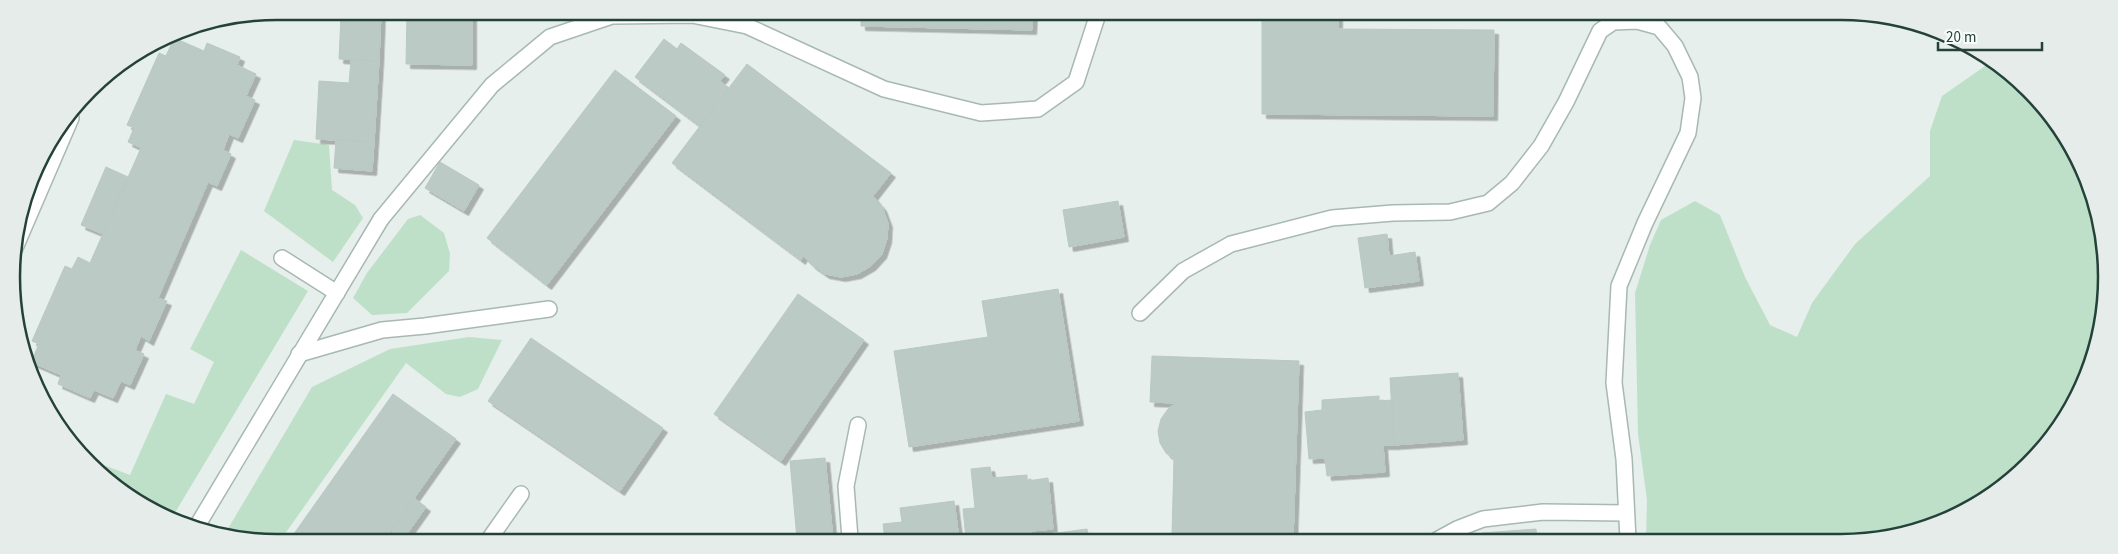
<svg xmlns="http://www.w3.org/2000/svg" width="2118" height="554" font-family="'Source Sans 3',sans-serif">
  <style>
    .green { fill: #bfe0c8 }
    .building { fill: #bbcac4; stroke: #b8c9c2; filter: url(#shadow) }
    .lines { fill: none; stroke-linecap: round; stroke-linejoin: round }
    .lane-casing { stroke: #a8b8b2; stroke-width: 18 }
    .street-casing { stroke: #a8b8b2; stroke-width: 18 }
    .lane { stroke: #fff; stroke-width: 15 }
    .street { stroke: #fff; stroke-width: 15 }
    .rim { fill: none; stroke: #24423a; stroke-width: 2.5 }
  </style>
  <defs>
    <filter id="shadow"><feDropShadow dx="4.5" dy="4.5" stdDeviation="0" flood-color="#0004"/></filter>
  </defs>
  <rect width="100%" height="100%" fill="#e6efeb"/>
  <g class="green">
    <polygon points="1986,55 2062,129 2102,225 2102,329 2071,410 2029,465 1958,515 1875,541 1646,540 1647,500 1638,434 1635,293 1650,245 1661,220 1695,201 1720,215 1745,277 1770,325 1797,337 1812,303 1855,244 1930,176 1930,131 1942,96 1988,64"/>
    <polygon points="294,140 329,145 332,190 355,205 363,218 333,262 264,211"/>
    <polygon points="420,215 444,233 450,254 449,271 407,313 372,315 353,298 367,273 408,219"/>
    <polygon points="241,250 308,291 173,516 130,498 88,459 130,475 166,394 194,404 214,362 190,349"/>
    <polygon points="469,337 502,340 478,389 460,397 446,394 406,363 282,538 223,537 312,387 390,349"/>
  </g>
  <g class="building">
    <polygon points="353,11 381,12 379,61 339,59 341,16 353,17"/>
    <polygon points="407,12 472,12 472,65 406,64"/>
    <polygon points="820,14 1033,14 1032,30 861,26 861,14"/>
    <polygon points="1262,14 1338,15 1338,29 1494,30 1493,116 1262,114"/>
    <polygon points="174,38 204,51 207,43 240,57 237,65 256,74 246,96 255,100 238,138 229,134 223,150 231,154 217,186 208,182 158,298 167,301 149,341 141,336 135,350 144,354 130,385 121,381 113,398 94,390 90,398 58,384 61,375 31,362 39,344 32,341 65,266 72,269 78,257 90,263 141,148 128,142 134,128 127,125 159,53 166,56"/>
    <polygon points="664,39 677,49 681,43 725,75 720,81 729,88 700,126 635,77"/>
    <polygon points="351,60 379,61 374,142 316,139 319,81 349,83"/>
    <polygon points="747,64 891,173 873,196 882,207 888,223 887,239 882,254 871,266 857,274 841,277 825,274 812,265 803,256 801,260 672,163"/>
    <polygon points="615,70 676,116 547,285 487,238"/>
    <polygon points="336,140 374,142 372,171 334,168"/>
    <polygon points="440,162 479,185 464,211 425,188"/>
    <polygon points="106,167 128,177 103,234 81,225"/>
    <polygon points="1118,201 1124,237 1069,247 1063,210"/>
    <polygon points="1387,234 1389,256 1415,252 1419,281 1365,288 1358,238"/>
    <polygon points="1058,289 1079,421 909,447 894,351 988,337 982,301"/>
    <polygon points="798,294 864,340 781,461 714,414"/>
    <polygon points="531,338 663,428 620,491 488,401"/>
    <polygon points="1152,356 1299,361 1293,540 1184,539 1184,536 1172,535 1174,459 1166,453 1160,443 1158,431 1161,419 1168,409 1176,403 1150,402"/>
    <polygon points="1458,373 1463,440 1394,445 1390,378"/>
    <polygon points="393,394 456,439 386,538 291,538"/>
    <polygon points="1379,396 1379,401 1392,400 1394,445 1383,445 1385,472 1327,476 1325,458 1309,459 1305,412 1322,410 1322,400"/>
    <polygon points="825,458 833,539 797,539 790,461"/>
    <polygon points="990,467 992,478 1027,475 1027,481 1048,478 1053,529 1031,531 1032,539 966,539 963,509 975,508 971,469"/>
    <polygon points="414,498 426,507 404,538 400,538 391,531"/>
    <polygon points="954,501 959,539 885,539 883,524 902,522 900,508"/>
    <polygon points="1087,529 1089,539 1050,539 1049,534"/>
    <polygon points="1536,529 1537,540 1482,540 1482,533"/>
  </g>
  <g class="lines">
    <defs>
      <g id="lane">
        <polyline points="381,219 492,85 550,37 612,16 692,15 747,26 884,89 981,113 1038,109 1076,82 1098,14"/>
        <polyline points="282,258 337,293"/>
        <polyline points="299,354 382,330 425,326 549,309"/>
        <polyline points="490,538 521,494"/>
      </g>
      <g id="street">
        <polyline points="15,248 71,118"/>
        <polyline points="1140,313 1183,271 1231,244 1332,218 1393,213 1450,212 1488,203 1512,183 1541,146 1566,102 1600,31 1613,22 1637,21 1659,27 1675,46 1690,77 1693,98 1688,133 1645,223 1619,286 1614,383 1624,459 1628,540"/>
        <polyline points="197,526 381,219"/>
        <polyline points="850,539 846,486 858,425"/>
        <polyline points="1437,540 1457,529 1483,519 1543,512 1626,513"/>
      </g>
    </defs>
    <use href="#lane" class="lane-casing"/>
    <use href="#street" class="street-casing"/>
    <use href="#lane" class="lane"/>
    <use href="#street" class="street"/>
  </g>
  <path d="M0 0H2118V554H0ZM277 20H1841A257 257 0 0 1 2098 277V277A257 257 0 0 1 1841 534H277A257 257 0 0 1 20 277V277A257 257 0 0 1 277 20Z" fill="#e6ecea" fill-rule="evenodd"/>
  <path class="rim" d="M277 20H1841A257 257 0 0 1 2098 277V277A257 257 0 0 1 1841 534H277A257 257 0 0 1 20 277V277A257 257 0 0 1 277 20Z"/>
  <path d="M1938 42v8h104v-8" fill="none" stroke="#24423a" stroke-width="2.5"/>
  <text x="1946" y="42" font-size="15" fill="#24423a" stroke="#f7fbf9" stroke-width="4" paint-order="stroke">20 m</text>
</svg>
